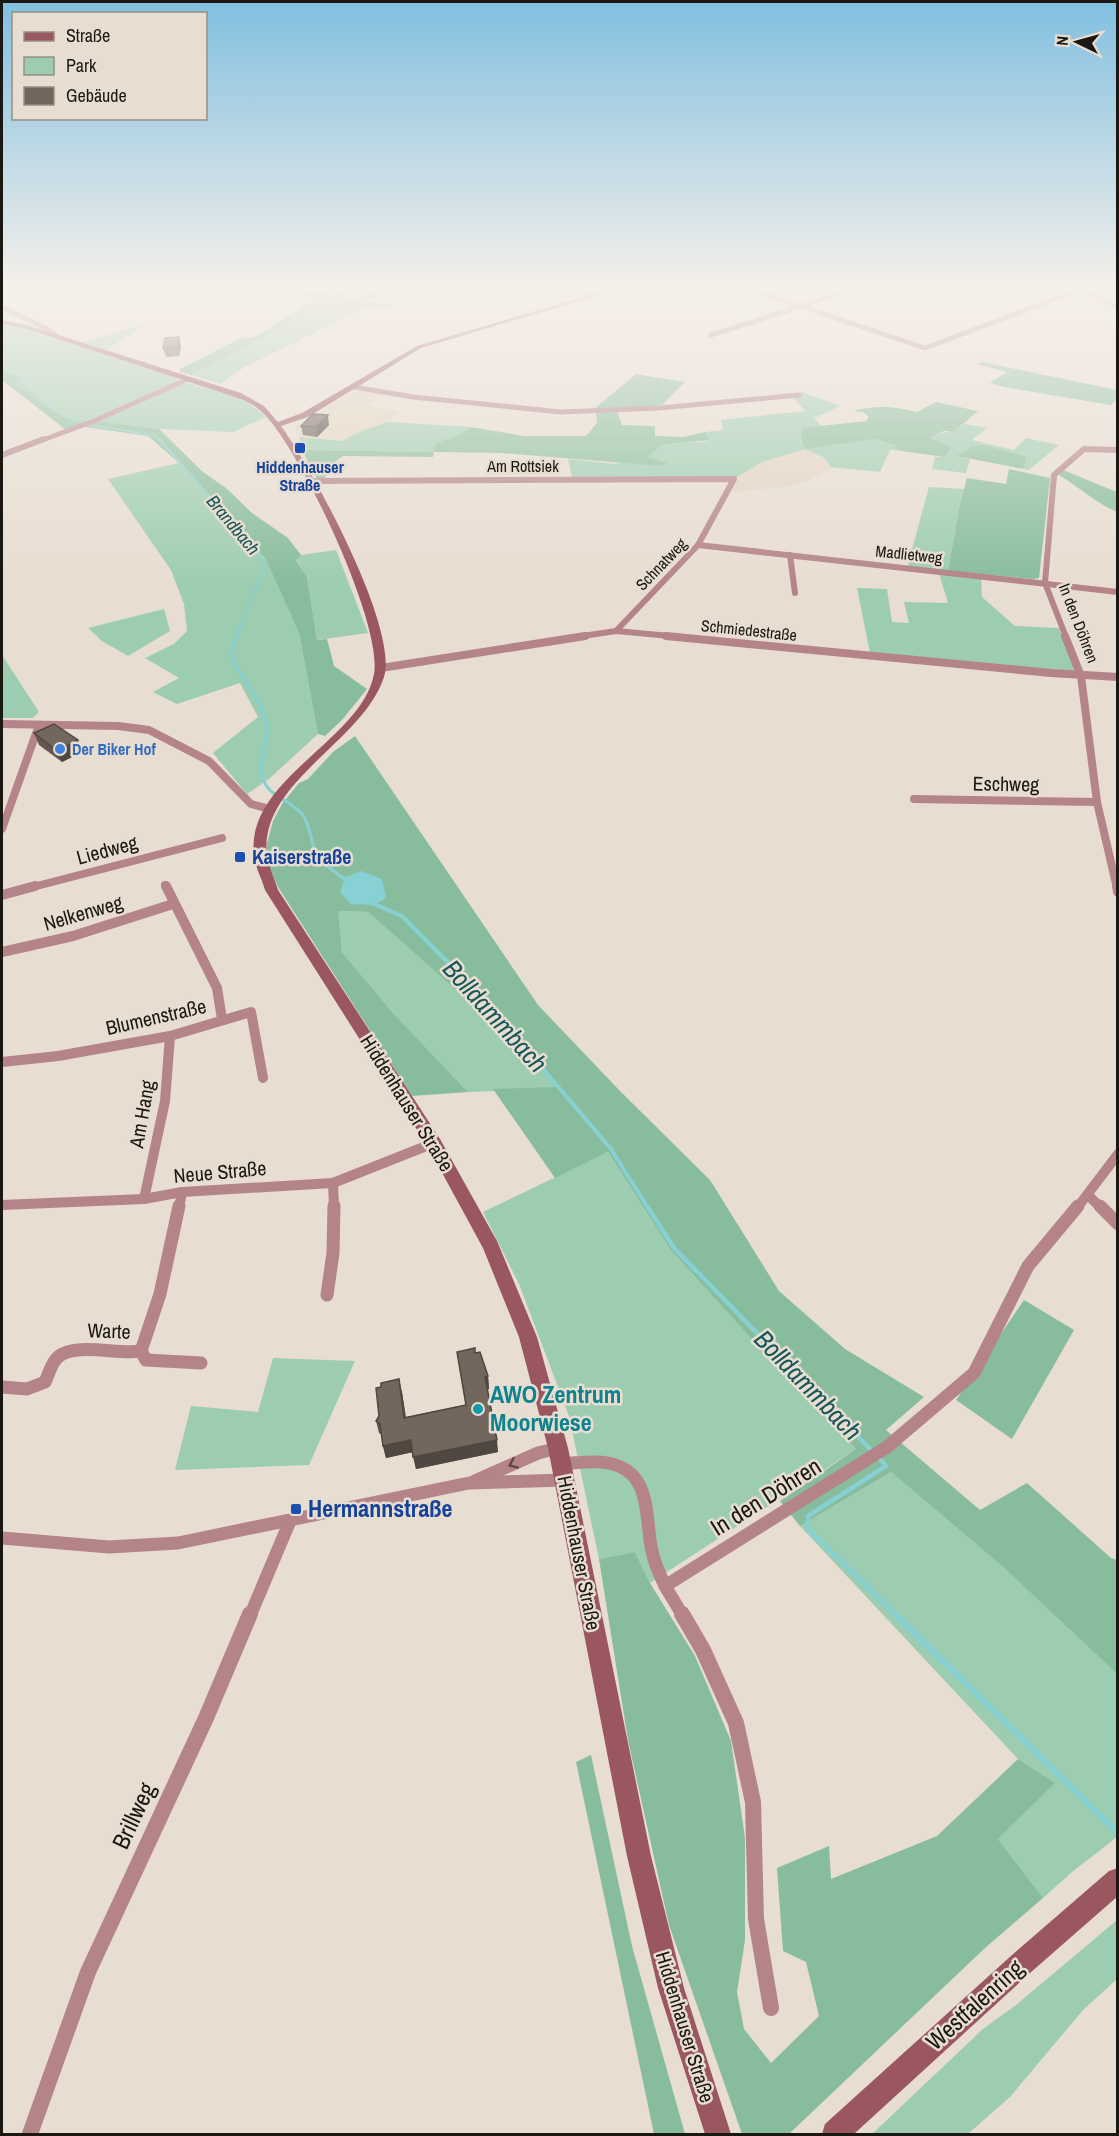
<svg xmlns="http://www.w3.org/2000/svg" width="1119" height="2136" font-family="'Archivo Narrow',sans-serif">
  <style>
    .built { fill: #e3d4c1 }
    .green { fill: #9dcdb0 }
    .forest { fill: #87bd9c }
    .water { fill: #87d0d3 }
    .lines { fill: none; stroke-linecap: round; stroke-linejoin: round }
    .stream-far5 { stroke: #87d0d3; stroke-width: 1.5 }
    .stream-far4 { stroke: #87d0d3; stroke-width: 2 }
    .stream-far3 { stroke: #87d0d3; stroke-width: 3 }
    .stream-far2 { stroke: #87d0d3; stroke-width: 4 }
    .stream-far1 { stroke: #87d0d3; stroke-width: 4.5 }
    .stream { stroke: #87d0d3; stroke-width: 6 }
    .street-far5 { stroke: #b48489; stroke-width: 5 }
    .street-far4 { stroke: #b48489; stroke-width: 6 }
    .street-far3 { stroke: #b48489; stroke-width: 8 }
    .street-far2 { stroke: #b48489; stroke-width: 10 }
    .street-far1 { stroke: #b48489; stroke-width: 13 }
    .street { stroke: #b48489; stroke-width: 16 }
    .secondary { fill: #9b5760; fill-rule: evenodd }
    .wall { fill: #625850 }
    .shaded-wall { fill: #504741 }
    .building { fill: #72665d; stroke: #504741; stroke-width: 1.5 }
    .oneway { stroke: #604848 }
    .transit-dot { fill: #1a4fb4; stroke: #e8ddd1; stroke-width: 2 }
    .shop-dot { fill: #3f7fe0; stroke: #e8ddd1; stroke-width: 2 }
    .culture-dot { fill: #0f9aa8; stroke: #e8ddd1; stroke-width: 2 }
    .labels { text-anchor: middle; stroke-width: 5; stroke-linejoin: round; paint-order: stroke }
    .far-street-label { font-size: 16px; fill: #1b1713; stroke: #e8ddd1 }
    .far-transit-label { font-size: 16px; font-weight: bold; fill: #164399; stroke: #e8ddd1 }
    .far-shop-label { font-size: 16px; font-weight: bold; fill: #366cbe; stroke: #e8ddd1; text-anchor: start }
    .far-water-label { font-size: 18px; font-style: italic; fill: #185759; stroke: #e8ddd1 }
    .street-label { font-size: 20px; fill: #1b1713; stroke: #e8ddd1 }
    .transit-label { font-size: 20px; font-weight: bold; fill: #164399; stroke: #e8ddd1; text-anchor: start }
    .near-culture-label { font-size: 24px; font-weight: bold; fill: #0d838f; stroke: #e8ddd1; text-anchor: start }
    .near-street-label { font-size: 24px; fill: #1b1713; stroke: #e8ddd1 }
    .near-transit-label { font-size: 24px; font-weight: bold; fill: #164399; stroke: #e8ddd1; text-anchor: start }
    .near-water-label { font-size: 26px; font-style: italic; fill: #185759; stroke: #e8ddd1 }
  </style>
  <rect width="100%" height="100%" fill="#e8ddd1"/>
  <g class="built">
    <polygon points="358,389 382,393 367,405 401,412 388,422 361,431 343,441 300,437 293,427"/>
    <polygon points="805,449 825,458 830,469 810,480 785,487 730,492 737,477 762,462"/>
  </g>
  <g class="green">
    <polygon points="326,301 368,307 246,366 220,384 191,375 258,341"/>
    <polygon points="2,323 28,329 175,377 179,381 88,421 69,419 58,414 19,383 19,377 2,367"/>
    <polygon points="148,323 106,350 83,342 88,341"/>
    <polygon points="189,383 246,400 266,417 233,432 159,429 99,421 179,385"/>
    <polygon points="802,392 840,406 814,418 822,427 803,429 808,447 874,439 896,445 895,450 890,450 880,472 830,467 825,458 805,449 762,462 737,477 572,478 568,459 615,464 646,457 662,445 708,441 705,432 723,430 721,420 805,411 792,396"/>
    <polygon points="388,422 471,427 457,436 437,443 434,452 302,450 300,437 342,441 361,431"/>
    <path d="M965,424L987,428L972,440L1014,450L1026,438L1059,445L1029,470L1023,469L1027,457L958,456L970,459L966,473L932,469L935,457H944L929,438C941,432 954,432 965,424Z"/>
    <polygon points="179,463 265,558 299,633 318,734 270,778 247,794 213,753 258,717 240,683 177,704 153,692 179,678 145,658 174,644 187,631 184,604 171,570 108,479"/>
    <polygon points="929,487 964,489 960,503 948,571 910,567 908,564"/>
    <polygon points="336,550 368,633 317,640 307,577 296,559 301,555"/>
    <polygon points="939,573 981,578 982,597 1015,626 1059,628 1075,670 1071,673 870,653 857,588 887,589 892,622 909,623 904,602 948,603"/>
    <polygon points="164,609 170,631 128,656 102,641 88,628"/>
    <polygon points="2,655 39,712 33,718 2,718"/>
    <polygon points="337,911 368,912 464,997 485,1000 558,1088 468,1092 393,1013 342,952"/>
    <polygon points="608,1152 670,1249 785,1376 856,1449 650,1583 635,1552 599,1559 569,1416 519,1284 483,1212"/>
    <polygon points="273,1358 355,1361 309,1465 175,1470 191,1406 258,1412"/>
    <polygon points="891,1472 1003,1567 1117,1674 1117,1837 1072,1872 1043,1898 998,1839 1054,1783 1018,1759 800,1526"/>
    <polygon points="1117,1920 1117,1979 1083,2010 1010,2097 968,2134 872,2134 983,2029 1016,2005"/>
  </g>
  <g class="forest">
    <polygon points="353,288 343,297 392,305 386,308 368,307 326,301 258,341 191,375 180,372 180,369 239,339 254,337 315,300 300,298 308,291 331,294"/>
    <polygon points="982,362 1117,390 1117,399 1111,405 1004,387 990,383 1007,372 977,364"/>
    <polygon points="2,368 19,377 20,383 59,414 69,419 88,421 66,430 2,380"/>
    <polygon points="636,374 685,382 662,405 617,411 622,425 655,426 655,436 684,437 705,432 709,440 662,445 647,457 667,463 661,466 501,453 434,452 433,457 343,456 328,467 325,478 317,479 302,450 434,452 436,443 457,436 471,427 524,436 586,436 597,423 596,412 594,409"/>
    <path d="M936,402L978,411L955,431H944L929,438L952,447L944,457L895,450V445L874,439L805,449L801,437L802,428L866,421L869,417L863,412L853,411C878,405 892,406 917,412Z"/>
    <polygon points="99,421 159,429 203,472 226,488 252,513 288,538 301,555 296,560 307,577 317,640 327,639 334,666 367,689 342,720 325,736 318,734 299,633 265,558 179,463 148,436 85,427"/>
    <polygon points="983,445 1027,457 1023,469 957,456 972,446"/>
    <polygon points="1009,469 1050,478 1039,578 1033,579 948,571 960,503 967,478 1006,484"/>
    <path d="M1063,470L1117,492V512C1096,503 1079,487 1059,475Z"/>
    <polygon points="355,736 538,1005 620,1091 710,1180 779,1291 845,1349 924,1397 886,1430 980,1510 1027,1483 1111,1558 1117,1560 1117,1674 1003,1567 891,1472 800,1526 780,1501 856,1449 785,1376 670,1249 608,1152 555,1178 493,1089 557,1087 485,1000 464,997 368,912 338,911 342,952 393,1013 468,1092 412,1096 278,887 268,864 267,844 273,821 282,804 299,783 308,779 333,752"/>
    <polygon points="1024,1300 1074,1330 1012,1439 956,1400"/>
    <polygon points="635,1552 650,1583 695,1656 731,1741 745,1838 745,1940 737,1992 744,2029 771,2063 819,2016 806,1962 783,1951 777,1868 829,1846 831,1879 937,1836 1018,1759 1055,1783 998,1839 1043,1898 985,1948 789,2134 742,2134 669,1925 628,1740 599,1559"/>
    <polygon points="591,1755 632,1946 685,2134 654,2134 576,1762"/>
  </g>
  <polygon class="water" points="361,871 382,879 386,898 374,905 351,904 340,892 345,877"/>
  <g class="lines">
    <g class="stream-far5">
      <polyline points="2,337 12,341 16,346 13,351 2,355"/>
      <path d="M2,370L51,388L57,393L48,407C79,429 120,428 156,436L160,441"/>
      <polyline points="17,378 17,384 48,407"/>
    </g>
    <polyline class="stream-far4" points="159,439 259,552 264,568 236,637"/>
    <path class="stream-far3" d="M237,636C226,663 235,664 248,685C255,694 261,707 265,718C273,738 255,761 264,781C270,797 292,801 302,814C310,825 310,836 314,848C319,863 334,871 346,880"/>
    <polyline class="stream-far2" points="372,903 402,916 482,997 611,1149 648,1208"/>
    <g class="stream-far1">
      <polyline points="647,1206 674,1248 873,1452"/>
      <polyline points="878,1457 886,1466 808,1516 807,1528 897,1616"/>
    </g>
    <polyline class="stream" points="895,1614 1118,1833"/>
    <g class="street-far5">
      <polyline points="565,286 592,296"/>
      <polyline points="741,286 925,348 1066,295 1083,291"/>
      <polyline points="1077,288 1118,307"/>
      <polyline points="363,300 396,286"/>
      <polyline points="2,307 49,330 56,336"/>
      <polyline points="711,335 864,286"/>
      <polyline points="354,387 413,397 561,412 659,408 799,395"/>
      <polyline points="40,441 94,421 188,379"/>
    </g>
    <g class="street-far4">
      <polyline points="2,455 44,439"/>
      <polyline points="312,481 734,479 698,545 616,631"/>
      <polyline points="698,545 1118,592"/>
      <polyline points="790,555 795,593"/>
      <polyline points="576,637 616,631 681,637"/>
      <polyline points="1066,637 1045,583 1054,475 1084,449 1118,450"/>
    </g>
    <g class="street-far3">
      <polyline points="666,636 1051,673 1118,677"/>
      <polyline points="1065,636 1081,676 1097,802 1117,888"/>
      <polyline points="381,668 585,636"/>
      <polyline points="2,724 118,726 149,730 209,761 251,804 270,809"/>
      <polyline points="914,799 1097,802"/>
      <polyline points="2,829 39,725"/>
      <polyline points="165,885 166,888"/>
      <polyline points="29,888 222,838"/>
    </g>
    <g class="street-far2">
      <polyline points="166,886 217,988 222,1019"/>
      <polyline points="1117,886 1118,892"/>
      <polyline points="2,895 35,886"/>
      <polyline points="2,952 73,936 173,904"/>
      <polyline points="2,1062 58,1056 170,1036 251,1012 263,1078"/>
      <polyline points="333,1183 334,1208"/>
      <polyline points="1088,1195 1101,1208"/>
      <polyline points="144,1199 165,1101 170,1036"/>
      <polyline points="2,1205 144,1199 182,1192 333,1183 434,1143"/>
      <polyline points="179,1208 182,1192"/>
      <polyline points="1077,1208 1118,1154"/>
    </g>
    <g class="street-far1">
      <polyline points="1100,1206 1118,1224"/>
      <polyline points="327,1295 333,1253 334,1206"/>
      <polyline points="141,1351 146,1360 201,1363"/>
      <path d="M2,1387L27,1389L45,1382C49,1374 51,1363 58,1357C75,1342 119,1355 141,1351L160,1294L179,1206"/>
      <path d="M561,1464C576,1463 593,1460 608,1463C651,1471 645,1513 651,1546C653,1560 659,1573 665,1586L887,1447L974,1373L1028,1266L1078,1206"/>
      <polyline points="475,1481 538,1453 558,1448"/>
      <polyline points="2,1538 109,1547 178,1543 469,1483 565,1480"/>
      <polyline points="665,1586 683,1616"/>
      <polyline points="250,1616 290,1521"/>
    </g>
    <g class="street">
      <polyline points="682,1614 703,1650 736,1723 753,1802 756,1919 771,2008"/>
      <polyline points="30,2134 88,1972 206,1718 250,1614"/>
    </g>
    <g class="secondary">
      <path d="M619,286H630L421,348L308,417L281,426C312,468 399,628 384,677C363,742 258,783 267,855C268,866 275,879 278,890L440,1139L497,1241L537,1337L568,1448L651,1856L684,1988L731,2134H705L658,1988L627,1856L548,1448L519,1337L483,1248L428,1147L265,890C262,879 255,867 254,855C245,779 362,740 374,674C383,623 300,449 263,413C255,405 245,400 235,397L27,329L2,324V320L30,326L241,393L264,406L278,422L302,413L417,346Z"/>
      <polygon points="1118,1868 1118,1896 1030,1973 854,2134 822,2134 825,2124 1012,1955 1109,1871"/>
    </g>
  </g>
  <g class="wall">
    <polygon points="181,346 179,356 166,357 163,348"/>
    <polygon points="329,425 317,437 303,435 301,426"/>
    <polygon points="34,733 82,752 62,762 39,745"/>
    <polygon points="475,1353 488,1376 489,1389 487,1389 498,1452 416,1469 413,1452 386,1458 383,1446 382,1435 379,1433 376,1421 402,1392 406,1417 465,1405"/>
  </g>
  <g class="shaded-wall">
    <polygon points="179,337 181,346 179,356 177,347"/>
    <polygon points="328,415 329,425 317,437 316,427"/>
    <polygon points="78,740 82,752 62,762 57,751"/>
    <polygon points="488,1376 489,1389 486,1390 485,1377"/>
    <polygon points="399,1379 402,1392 407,1430 404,1418"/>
    <polygon points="411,1440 413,1452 386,1458 383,1446"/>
    <polygon points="497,1440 498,1452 416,1469 413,1457"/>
  </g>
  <g class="building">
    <polygon points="179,337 177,347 163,348 165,338"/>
    <polygon points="313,414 328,415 316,427 301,426"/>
    <polygon points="54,724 78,740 57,751 34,733"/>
    <polygon points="475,1348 475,1353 480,1352 488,1376 485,1377 497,1440 413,1457 411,1440 383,1446 380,1424 376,1421 379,1416 376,1388 381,1387 381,1383 399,1379 404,1418 466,1405 457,1352"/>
  </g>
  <defs><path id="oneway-chevron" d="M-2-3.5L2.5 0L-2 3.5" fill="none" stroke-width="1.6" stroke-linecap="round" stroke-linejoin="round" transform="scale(1.5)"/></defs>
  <use class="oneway" href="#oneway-chevron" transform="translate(513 1464) rotate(156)"/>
  <linearGradient id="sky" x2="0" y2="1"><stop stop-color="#81bfe0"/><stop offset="0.49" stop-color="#f5f0ea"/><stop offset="1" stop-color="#f5f0ea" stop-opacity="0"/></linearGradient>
  <rect width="1119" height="585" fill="url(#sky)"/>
  <g class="transit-dot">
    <rect x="294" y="442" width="12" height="12" rx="3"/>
    <rect x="234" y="851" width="12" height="12" rx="3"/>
    <rect x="290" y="1503" width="12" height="12" rx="3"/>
  </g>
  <circle class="shop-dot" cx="60" cy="749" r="6"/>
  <circle class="culture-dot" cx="478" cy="1409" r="6"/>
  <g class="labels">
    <g class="far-street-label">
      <text x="523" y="472">Am Rottsiek</text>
      <text transform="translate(909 554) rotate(6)" y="6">Madlietweg</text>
      <text transform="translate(661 564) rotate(-46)" y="6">Schnatweg</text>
      <text transform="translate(1079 623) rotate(69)" y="6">In den Döhren</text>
      <text transform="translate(749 630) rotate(6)" y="6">Schmiedestraße</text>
    </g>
    <g class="far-transit-label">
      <text x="300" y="473">Hiddenhauser<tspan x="300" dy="18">Straße</tspan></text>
    </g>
    <g class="far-shop-label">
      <text x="72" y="755">Der Biker Hof</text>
    </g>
    <g class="far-water-label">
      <text transform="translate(233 525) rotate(50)" y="6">Brandbach</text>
    </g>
    <g class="street-label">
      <text transform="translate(1006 784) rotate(1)" y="7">Eschweg</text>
      <text transform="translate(107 850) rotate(-15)" y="7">Liedweg</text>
      <text transform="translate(83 913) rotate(-16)" y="7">Nelkenweg</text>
      <text transform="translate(156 1017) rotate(-13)" y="7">Blumenstraße</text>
      <text transform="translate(407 1103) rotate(58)" y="7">Hiddenhauser Straße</text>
      <text transform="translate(142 1114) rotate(-80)" y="7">Am Hang</text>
      <text transform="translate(220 1172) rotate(-5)" y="7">Neue Straße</text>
      <text transform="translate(109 1331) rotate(2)" y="7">Warte</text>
      <text transform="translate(579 1553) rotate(79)" y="7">Hiddenhauser Straße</text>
      <text transform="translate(685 2027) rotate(73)" y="7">Hiddenhauser Straße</text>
    </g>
    <g class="transit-label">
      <text x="252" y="864">Kaiserstraße</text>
    </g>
    <g class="near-culture-label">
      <text x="490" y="1403">AWO Zentrum<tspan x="490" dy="28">Moorwiese</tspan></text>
    </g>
    <g class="near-street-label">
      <text transform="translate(766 1497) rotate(-32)" y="8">In den Döhren</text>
      <text transform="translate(134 1816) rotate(-65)" y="8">Brillweg</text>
      <text transform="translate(975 2005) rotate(-42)" y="8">Westfalenring</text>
    </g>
    <g class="near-transit-label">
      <text x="308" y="1517">Hermannstraße</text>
    </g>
    <g class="near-water-label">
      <text transform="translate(495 1016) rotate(48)" y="9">Bolldammbach</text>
      <text transform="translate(808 1385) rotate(46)" y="9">Bolldammbach</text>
    </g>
  </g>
  <rect width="1119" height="2136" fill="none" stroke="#1b1713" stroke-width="6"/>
  <rect x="12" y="12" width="195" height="108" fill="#e8ddd1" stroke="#968e85" stroke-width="1.5"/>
  <rect x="24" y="32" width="30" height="9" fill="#9b5760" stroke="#968e85" stroke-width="1.5"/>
  <text x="66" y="42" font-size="18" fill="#1b1713">Straße</text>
  <rect x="24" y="57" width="30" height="18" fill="#9dcdb0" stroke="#968e85" stroke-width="1.5"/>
  <text x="66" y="72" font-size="18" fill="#1b1713">Park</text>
  <rect x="24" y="87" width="30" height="18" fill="#72665d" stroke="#968e85" stroke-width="1.5"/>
  <text x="66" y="102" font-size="18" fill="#1b1713">Gebäude</text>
  <g transform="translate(1077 42) rotate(275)" stroke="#e8ddd1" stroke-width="4.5" paint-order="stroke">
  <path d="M0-4.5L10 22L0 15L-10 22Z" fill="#1b1713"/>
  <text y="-9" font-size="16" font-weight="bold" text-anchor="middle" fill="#1b1713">N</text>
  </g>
</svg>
